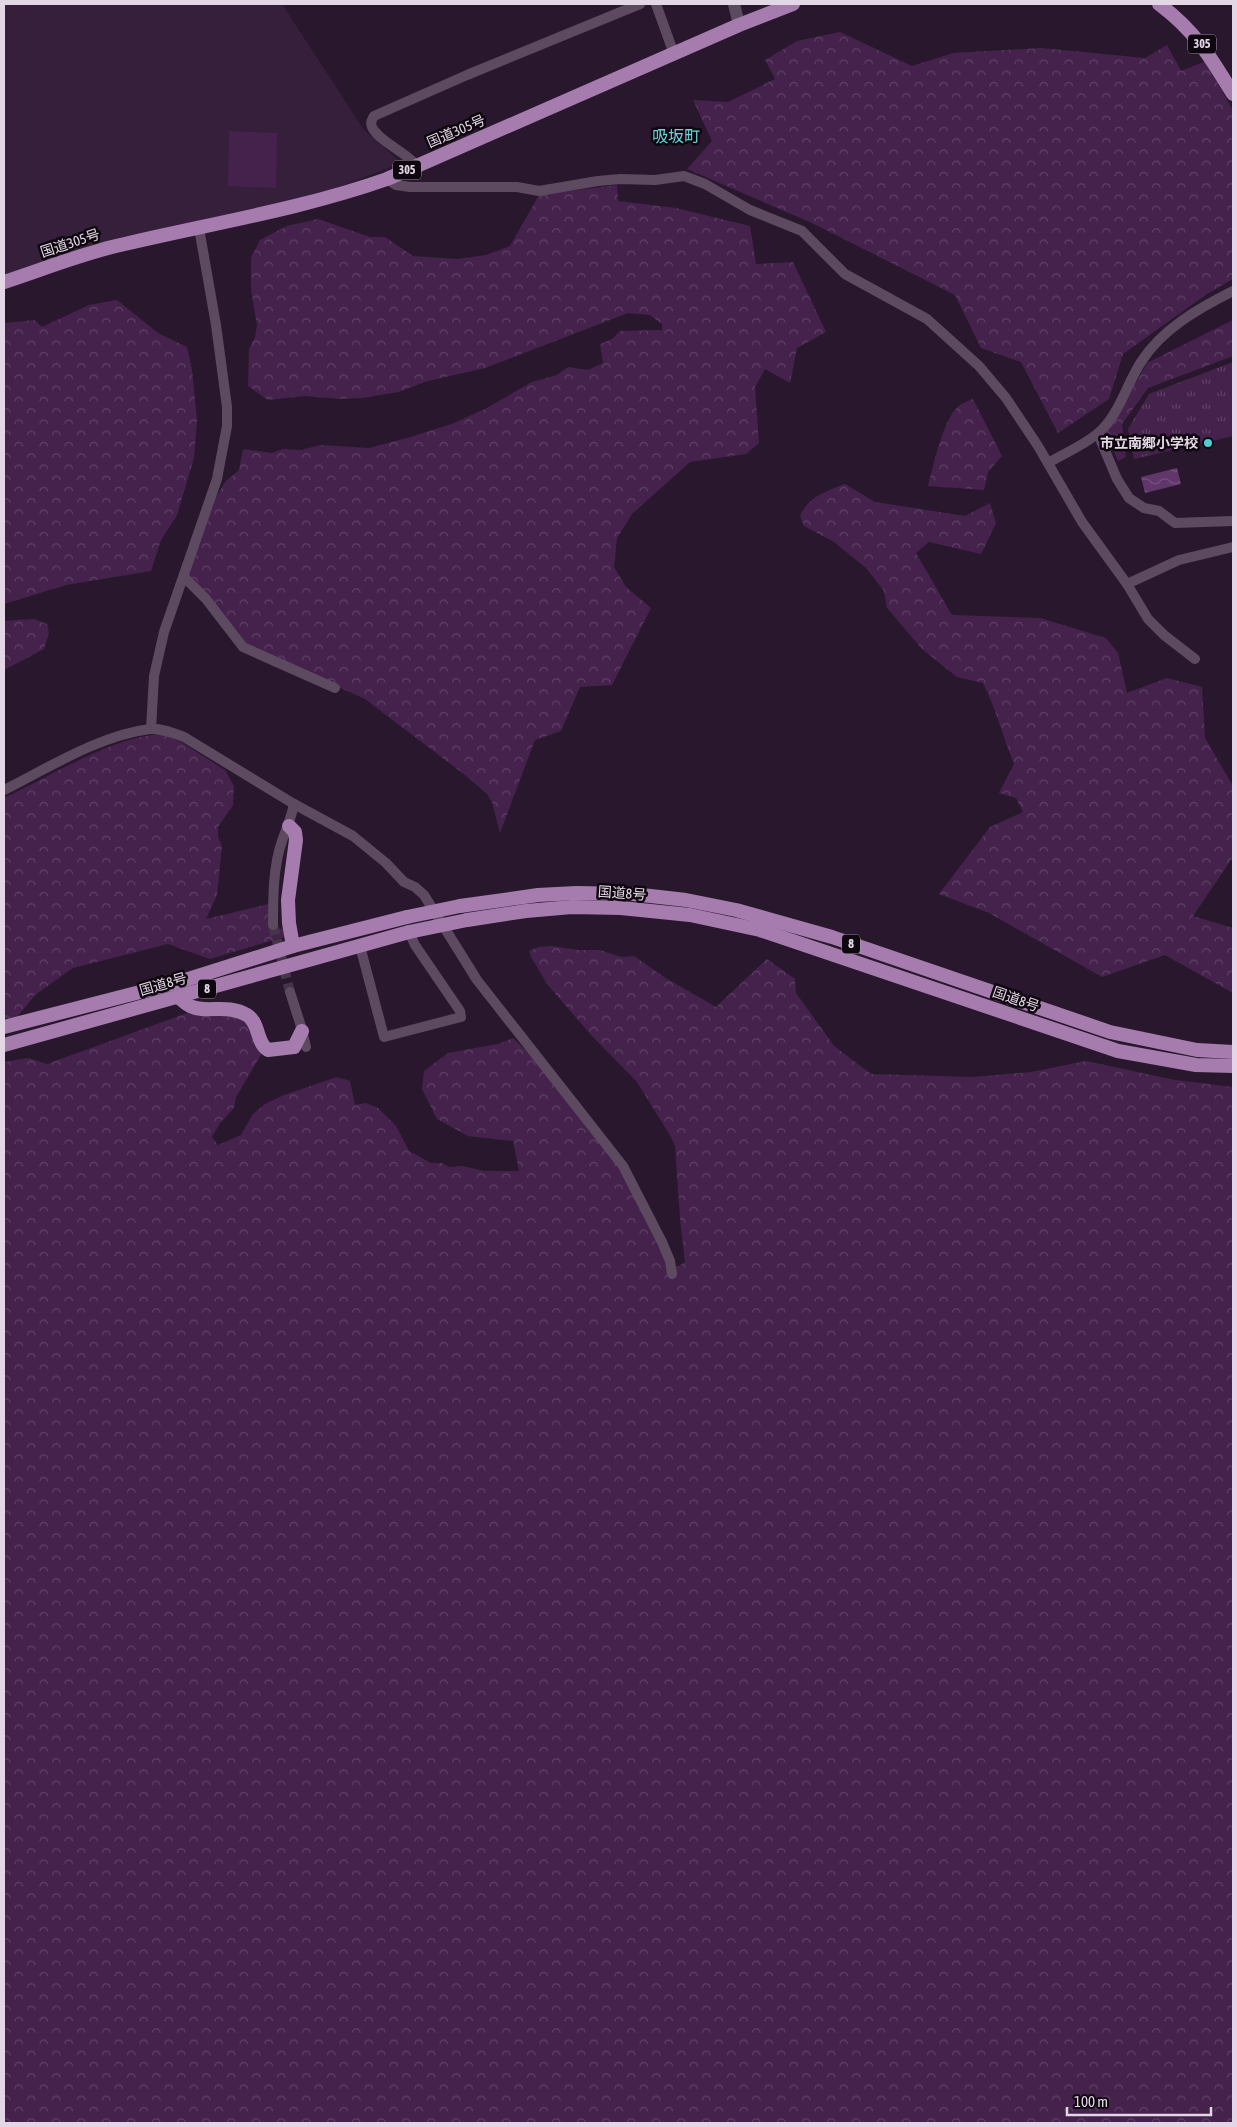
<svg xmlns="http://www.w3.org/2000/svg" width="1237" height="2127" font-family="'Asap Condensed','Noto Sans JP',sans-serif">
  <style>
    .built { fill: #351f3a }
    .forest { fill: url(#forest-crowns) }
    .park { fill: url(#park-tufts) }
    .pitch { fill: #44224c }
    .water { fill: url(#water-waves) }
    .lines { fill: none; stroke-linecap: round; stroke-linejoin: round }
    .minor-tunnel { stroke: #453549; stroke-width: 10; stroke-dasharray: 10 5; stroke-linecap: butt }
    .minor { stroke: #5d4a61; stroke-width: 10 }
    .tertiary { stroke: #5d4a61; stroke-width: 12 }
    .trunk { stroke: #a67caf; stroke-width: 14 }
    .trunk-bridge { stroke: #a67caf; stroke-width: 14 }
    .poi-dot { fill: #51ccd2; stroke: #0e070f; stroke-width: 2 }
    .labels { text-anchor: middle; stroke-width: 5; stroke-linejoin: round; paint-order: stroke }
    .shield { fill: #0e070f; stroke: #a399a5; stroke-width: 1 }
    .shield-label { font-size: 12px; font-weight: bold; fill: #e3d7e5 }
    .street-label { font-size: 14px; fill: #e3d7e5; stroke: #0e070f }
    .poi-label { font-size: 14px; font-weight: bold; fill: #e3d7e5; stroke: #0e070f; text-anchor: end }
    .quarter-label { font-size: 16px; fill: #68d5da; stroke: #0e070f }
  </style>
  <defs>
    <pattern id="forest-crowns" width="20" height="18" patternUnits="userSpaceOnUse" patternTransform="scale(1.25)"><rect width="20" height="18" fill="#44224c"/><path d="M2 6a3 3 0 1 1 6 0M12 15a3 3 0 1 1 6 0" fill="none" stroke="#5f4166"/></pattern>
    <pattern id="park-tufts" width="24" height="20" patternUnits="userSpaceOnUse" patternTransform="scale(1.25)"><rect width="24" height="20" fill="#44224c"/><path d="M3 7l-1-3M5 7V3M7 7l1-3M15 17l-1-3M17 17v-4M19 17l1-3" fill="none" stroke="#5f4166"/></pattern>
    <pattern id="water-waves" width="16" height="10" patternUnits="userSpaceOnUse" patternTransform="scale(1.25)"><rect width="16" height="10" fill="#61366a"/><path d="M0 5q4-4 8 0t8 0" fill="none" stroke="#78527f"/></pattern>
  </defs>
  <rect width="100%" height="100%" fill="#29182d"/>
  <polygon class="built" points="4,4 282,4 364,130 402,163 312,197 183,224 91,246 4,275"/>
  <g class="forest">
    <polygon points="840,32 912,66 953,53 1041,48 1145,58 1167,45 1181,71 1206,61 1233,111 1233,279 1207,294 1123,354 1109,399 1058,433 1021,362 981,348 955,295 812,223 687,169 712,141 693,100 728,102 775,79 765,60 797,41"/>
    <polygon points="617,185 618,201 676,208 750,226 756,264 793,262 826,332 797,348 790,383 765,369 755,387 759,443 746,454 690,462 632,514 617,538 614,567 626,587 651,608 612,685 580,687 561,731 535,740 500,833 492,802 487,794 465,775 365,699 247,646 186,575 199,546 214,501 225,482 239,470 243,449 272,453 283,449 301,450 321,445 369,448 407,438 452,424 485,409 532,382 557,375 568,367 588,370 603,363 600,344 612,339 620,331 662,330 662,324 650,315 628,313 485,368 428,381 398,392 362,398 340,399 305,396 268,400 248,386 249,349 255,337 257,325 251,290 251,258 260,240 287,226 318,219 370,237 385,237 413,256 457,259 486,255 510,246 539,195"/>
    <polygon points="117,300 158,333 187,347 192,369 197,420 194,458 177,515 161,540 151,571 66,585 4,604 4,319 6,323 34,320 42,327 89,305"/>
    <polygon points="1233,320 1233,356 1148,388 1122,424 1126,457 1118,461 1106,433 1147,363"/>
    <path d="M973,399L1002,456L988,472L984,490L928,486C933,467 943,418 959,406C962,403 968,401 973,399Z"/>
    <path d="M845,484L875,502L965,516L990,503L996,523L981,554L929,542L916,553L952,615L1040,618L1106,638L1118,653L1127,693L1167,678L1202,687L1205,738L1233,786V857L1193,916L1233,928V993L1165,955L1102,977L989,913L939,894L990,827L1023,812L1016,798L999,793L1014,764C1003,737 996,709 983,683L957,677L922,649L887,608L884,591L866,568L834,542L804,526L800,516C808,497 826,491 845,484Z"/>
    <polygon points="34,619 47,624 49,633 44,649 4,670 4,621"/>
    <path d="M162,734L181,742L225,770L234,786L233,805L218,827V837L222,846L217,895L206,919L268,904V928L285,929L284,937L210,959L168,944L73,968L35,995L17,1017L4,1019V798C52,776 110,737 162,734Z"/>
    <polygon points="551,946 578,950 600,950 622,957 634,956 664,977 716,1007 767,959 795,979 796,993 834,1046 871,1074 973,1077 1031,1072 1086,1061 1175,1080 1233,1087 1233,2123 4,2123 4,1062 28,1058 47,1064 190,1012 236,1014 249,1023 262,1053 236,1097 234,1108 220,1123 212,1137 218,1145 241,1135 253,1114 265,1104 284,1095 337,1077 350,1081 355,1105 366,1103 378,1108 396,1126 409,1151 431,1163 442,1163 449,1167 462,1166 485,1171 519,1171 513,1141 468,1136 437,1119 422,1089 424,1071 448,1053 498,1044 513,1038 551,1075 625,1177 669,1264 677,1267 685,1262 680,1219 675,1146 671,1137 637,1082 592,1036 547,984 531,957 529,951 539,947"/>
  </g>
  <polygon class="park" points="1233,362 1233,436 1134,459 1128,429 1149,394"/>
  <polygon class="pitch" points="229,131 277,133 276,188 228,186"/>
  <polygon class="water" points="1177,468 1181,484 1145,493 1141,477"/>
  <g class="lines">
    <polyline class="minor-tunnel" points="273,925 290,992"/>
    <g class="minor">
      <polyline points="656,4 674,54"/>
      <path d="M417,166C406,152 378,141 372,127C370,123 372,119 374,116L467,75L640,4"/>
      <polyline points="387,179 396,185 410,187 517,187 539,191 598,181 620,179 655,180 684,176 705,184 750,210 802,231 845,274 927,319 979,366 1006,398 1038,446 1082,522 1127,584 1148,619 1164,635 1195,659"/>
      <polyline points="1098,434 1117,479 1129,498 1144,508 1159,511 1175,523 1233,521"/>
      <path d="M1048,463C1063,454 1084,445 1097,434C1119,416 1126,385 1141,362C1162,329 1199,308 1233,291"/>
      <polyline points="184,577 206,599 243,647 335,688"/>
      <polyline points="1127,584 1179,560 1233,547"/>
      <polyline points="151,729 154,676 164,632 217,479 227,426 227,407 216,325 199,228"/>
      <path d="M4,790C48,768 100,735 150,729C161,728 173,733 184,737L294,804L353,836L386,863L404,882L415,887L424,895L477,980L623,1166L662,1242L670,1261L672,1274"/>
      <path d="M273,925C273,898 273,867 282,841C287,827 291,819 294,804"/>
      <polyline points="360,946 384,1037 461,1017 460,1011 415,945 409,932"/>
      <polyline points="290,992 300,1023 306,1047"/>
    </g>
    <polyline class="tertiary" points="734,4 739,25"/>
    <g class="trunk">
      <path d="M1159,4C1195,31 1210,56 1233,94"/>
      <path d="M4,282C41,270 78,255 116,246C207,224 299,210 387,179L739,25L793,4"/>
      <polyline points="289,826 295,832 296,840 288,900 289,923 293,946"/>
      <polyline points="460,906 538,895 576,893 633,894 686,900 736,910 832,937 1110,1032 1197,1050 1233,1052"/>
      <polyline points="467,920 526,911 572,907 621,908 690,915 760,930 1118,1051 1196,1065 1233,1066"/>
      <path d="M178,997C182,1000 186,1004 190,1006C206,1014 227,1003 247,1015C260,1023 256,1043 268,1050L294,1047L302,1031"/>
      <polyline points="4,1027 179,982 293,946 407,917"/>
      <polyline points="4,1045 409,932"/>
    </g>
    <g class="trunk-bridge">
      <polyline points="407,917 460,906"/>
      <polyline points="409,932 467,920"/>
    </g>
  </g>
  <circle class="poi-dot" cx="1208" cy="443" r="5"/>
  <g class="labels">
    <g class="shield">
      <rect x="1188" y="34.5" width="28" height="19" rx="4"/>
      <rect x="393" y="160.5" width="28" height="19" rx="4"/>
      <rect x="842" y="934.5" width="18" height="19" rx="4"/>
      <rect x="198" y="979.5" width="18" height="19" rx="4"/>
    </g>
    <g class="shield-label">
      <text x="1202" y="48">305</text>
      <text x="407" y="174">305</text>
      <text x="851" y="948">8</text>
      <text x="207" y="993">8</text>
    </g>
    <g class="street-label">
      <text transform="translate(456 131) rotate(-23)" y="5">国道305号</text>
      <text transform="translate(70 243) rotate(-18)" y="5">国道305号</text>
      <text transform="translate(622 893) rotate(4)" y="5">国道8号</text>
      <text transform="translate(163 984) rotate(-16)" y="5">国道8号</text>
      <text transform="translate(1016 999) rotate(19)" y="5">国道8号</text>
    </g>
    <g class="poi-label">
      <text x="1198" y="448">市立南郷小学校</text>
    </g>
    <g class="quarter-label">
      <text x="676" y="142">吸坂町</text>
    </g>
  </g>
  <rect width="1237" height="2127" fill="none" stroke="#e3d7e5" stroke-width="10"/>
  <path d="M1067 2107v8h144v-8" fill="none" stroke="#e3d7e5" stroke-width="2.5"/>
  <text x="1074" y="2107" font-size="15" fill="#e3d7e5" stroke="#0e070f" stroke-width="4" paint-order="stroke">100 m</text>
</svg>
